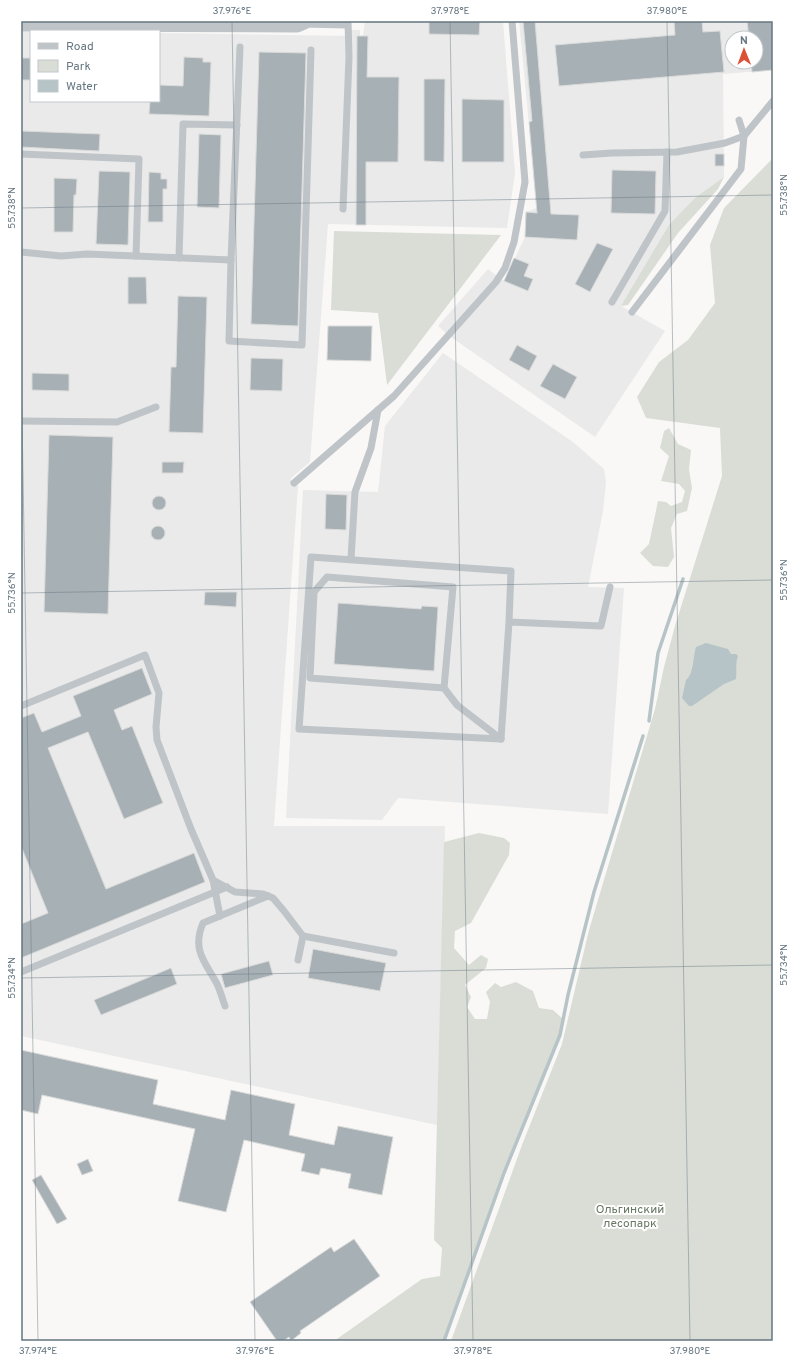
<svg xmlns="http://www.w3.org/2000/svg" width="794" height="1362" font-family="Overpass,sans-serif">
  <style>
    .built { fill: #e9eae9; fill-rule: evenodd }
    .green { fill: #d9ddd6 }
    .water { fill: #b7c4c7 }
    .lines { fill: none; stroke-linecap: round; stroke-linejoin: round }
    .stream { stroke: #b7c4c7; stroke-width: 3.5 }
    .building { fill: #a7b0b5; stroke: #dadad9 }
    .service { stroke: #bfc4c8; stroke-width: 7 }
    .tertiary { stroke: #bfc4c8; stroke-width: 17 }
    .ticks { fill: none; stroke: #657680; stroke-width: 1; stroke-opacity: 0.45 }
    .labels { text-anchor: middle; stroke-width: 4; stroke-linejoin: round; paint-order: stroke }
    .park-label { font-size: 12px; fill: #687864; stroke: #fff }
    .neatline { fill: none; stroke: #657680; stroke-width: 1.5 }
    .ticks-label { font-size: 10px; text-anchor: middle; fill: #657680 }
  </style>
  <rect width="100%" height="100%" fill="#f9f8f6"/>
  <g class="built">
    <polygon points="365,21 503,21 515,173 507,228 328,224 310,462 290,479 298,486 274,826 445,826 437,1125 21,1036 21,32 31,32 31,101 159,101 159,33 350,36 351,30 360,30 360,36 363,36"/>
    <path d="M519,21H773V70L723,74L724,177L696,197L621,306L665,331L595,437L448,335L438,326L488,269L504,281L525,237L526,212L537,208ZM732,38H756V62H732Z"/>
    <polygon points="443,353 573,442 604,469 606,482 603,511 588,587 624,588 608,814 398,798 382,820 286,818 303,490 378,492 385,426"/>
  </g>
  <g class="green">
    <polygon points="773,158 773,1341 451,1341 522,1145 562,1044 589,930 655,709 664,667 675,626 722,476 720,428 646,418 637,397 659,362 688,340 715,303 710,245 724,208"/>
    <polygon points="724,177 718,189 678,233 628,305 621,306 669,225 696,197"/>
    <polygon points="334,231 501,235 387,385 378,313 331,310"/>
    <polygon points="669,428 678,444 691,450 689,469 692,488 687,511 677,514 671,528 674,557 668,567 653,566 640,553 649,544 658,501 666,502 671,506 682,502 685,491 679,484 661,481 669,456 660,448 664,431"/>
    <polygon points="479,833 504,838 510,843 509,855 471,923 455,931 454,948 469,965 481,955 488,959 486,968 465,985 471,997 467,1007 475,1019 487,1019 490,1002 486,992 495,983 501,987 516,982 533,991 539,1008 553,1010 564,1020 560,1035 504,1173 444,1341 334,1341 422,1279 440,1276 442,1248 434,1240 444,842"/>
  </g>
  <path class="water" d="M706,643L728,649L731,654H736L738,656C735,663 737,671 736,679L724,684L692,706H689L682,698L686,680C694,674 693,656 696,647Z"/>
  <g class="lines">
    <g class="stream">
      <polyline points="649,721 658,653 683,579"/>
      <polyline points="444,1341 504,1173 560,1035 568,995 594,892 643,736"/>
    </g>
  </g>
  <g class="building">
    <polygon points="429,21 480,21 479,35 429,34"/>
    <polygon points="523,21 535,21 551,214 579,215 577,240 525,237 526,212 537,213 529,122 532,121"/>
    <polygon points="674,21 702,21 703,32 720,31 724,72 559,86 555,45 675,35"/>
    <polygon points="747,21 773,21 773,70 752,72 751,62 756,62 756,38 749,38"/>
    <polygon points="357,36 368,36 367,77 399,77 398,162 366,162 366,225 356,225"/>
    <polygon points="259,52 306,53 298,326 251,324"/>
    <polygon points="184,57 203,58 203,62 211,62 209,116 149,114 150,101 159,101 159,85 183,86"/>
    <rect x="21" y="58" width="10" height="22"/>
    <polygon points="424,79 445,79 444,162 424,161"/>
    <polygon points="462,99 504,100 504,162 462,162"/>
    <polygon points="21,131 100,134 99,151 21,147"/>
    <polygon points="199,134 221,135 219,208 197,207"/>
    <rect x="715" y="154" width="9" height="12"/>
    <polygon points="612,170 656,171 655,214 611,213"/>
    <polygon points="99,171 130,172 128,245 96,244"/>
    <polygon points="149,172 161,173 161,179 167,179 167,189 163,189 163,222 148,222"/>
    <polygon points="54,178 77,179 76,195 74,195 73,232 54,232"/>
    <polygon points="597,243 613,249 590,292 575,284"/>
    <polygon points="514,258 529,264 524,276 533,279 528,291 504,281"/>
    <polygon points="128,277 146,277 147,304 128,304"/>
    <polygon points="178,296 207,297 203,433 169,432 171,367 176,367"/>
    <polygon points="328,326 372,326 371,361 327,360"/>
    <polygon points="517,345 537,356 529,371 509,360"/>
    <polygon points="251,358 283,359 282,391 250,390"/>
    <polygon points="553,364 577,377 565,399 540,386"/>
    <polygon points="32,373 69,374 69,391 32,390"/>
    <polygon points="49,435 113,437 108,614 44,612"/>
    <polygon points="162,462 184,462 183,473 162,473"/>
    <polygon points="326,494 347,495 346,530 325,529"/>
    <circle cx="159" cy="503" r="7"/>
    <circle cx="158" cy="533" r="7"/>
    <polygon points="205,592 237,592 236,607 204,605"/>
    <polygon points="338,603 421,609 422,606 438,607 434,671 334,664"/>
    <polygon points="142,668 152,694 114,710 122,730 132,726 163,803 124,819 88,732 48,748 106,889 194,853 205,882 21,958 21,924 48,913 21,846 21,718 34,713 42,732 81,716 73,696"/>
    <polygon points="313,949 386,963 380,991 308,978"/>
    <polygon points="269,961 273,975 225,988 221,974"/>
    <polygon points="171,968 177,984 101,1015 94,1000"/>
    <polygon points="21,1050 158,1080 153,1104 225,1120 231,1090 295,1104 289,1135 334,1145 338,1126 393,1137 382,1195 348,1188 351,1174 321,1168 319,1175 301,1171 305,1154 244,1140 226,1212 178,1201 195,1129 42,1095 38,1114 21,1110"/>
    <polygon points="88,1159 93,1171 82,1175 77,1164"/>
    <polygon points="41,1175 67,1219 57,1224 32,1180"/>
    <polygon points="354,1239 380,1276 300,1331 301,1333 291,1341 289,1337 283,1341 277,1341 250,1302 331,1247 334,1252"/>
  </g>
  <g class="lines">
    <g class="service">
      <polyline points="303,24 347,25"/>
      <polyline points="21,154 139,159 136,256"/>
      <polyline points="583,155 612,153 677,152 725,143 744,136 773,101"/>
      <polyline points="343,209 349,57 348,21"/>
      <polyline points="21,252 61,256 87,254 231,260 240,47"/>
      <polyline points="179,258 183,124 237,125"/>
      <polyline points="231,260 229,341 302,345 311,50"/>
      <polyline points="612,302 665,211 667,152"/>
      <polyline points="632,312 741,169 744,136 739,120"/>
      <polyline points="21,421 117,422 156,407"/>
      <polyline points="294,483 394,396 496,282 505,268 514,242 525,182 512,21"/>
      <polyline points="351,559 355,492 371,448 378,410"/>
      <polyline points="509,622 501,739 299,729 311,557 511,571 509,622 601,626 610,587"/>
      <polyline points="444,688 310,678 314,592 327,577 453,587 444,688 457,705 501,739"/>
      <polyline points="21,706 145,655 159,693 156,727 157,740 191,829 213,880 220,916"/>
      <polyline points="213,880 235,892 263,894 273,898 284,911 303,936"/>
      <polyline points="298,960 303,936 394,953"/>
      <polyline points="21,972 227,887"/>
      <path d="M225,1006C222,998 220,989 216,982C204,961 192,949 203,923L268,896"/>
    </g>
    <polyline class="tertiary" points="21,23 297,24 304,21"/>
  </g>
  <path class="ticks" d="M232,21L255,1341M450,21L473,1341M667,21L690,1341M21,208L773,195M21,361L38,1341M21,593L773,580M21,978L773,965"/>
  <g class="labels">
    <g class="park-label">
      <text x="630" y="1213">Ольгинский<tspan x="630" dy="14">лесопарк</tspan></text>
    </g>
  </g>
  <rect width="794" height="1362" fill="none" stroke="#ffffff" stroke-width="44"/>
  <rect x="30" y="30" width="130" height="72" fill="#ffffff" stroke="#c1c8cc"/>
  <rect x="38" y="43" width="20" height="6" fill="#bfc4c8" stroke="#c1c8cc"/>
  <text x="66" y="50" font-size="12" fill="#657680">Road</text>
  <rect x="38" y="60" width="20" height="12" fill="#d9ddd6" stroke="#c1c8cc"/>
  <text x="66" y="70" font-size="12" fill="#657680">Park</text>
  <rect x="38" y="80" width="20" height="12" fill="#b7c4c7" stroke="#c1c8cc"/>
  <text x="66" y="90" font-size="12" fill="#657680">Water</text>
  <g transform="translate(744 50) rotate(359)"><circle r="19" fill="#ffffff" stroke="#c1c8cc"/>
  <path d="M0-3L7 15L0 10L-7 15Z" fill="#da5135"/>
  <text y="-6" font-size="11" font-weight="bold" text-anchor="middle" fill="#657680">N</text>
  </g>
  <rect x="22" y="22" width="750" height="1318" class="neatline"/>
  <g class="ticks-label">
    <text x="232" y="14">37.976°E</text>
    <text x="450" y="14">37.978°E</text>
    <text x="667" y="14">37.980°E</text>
    <text transform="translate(783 195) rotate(-90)" y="4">55.738°N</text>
    <text transform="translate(11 208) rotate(-90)" y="4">55.738°N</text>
    <text transform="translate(783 580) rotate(-90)" y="4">55.736°N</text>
    <text transform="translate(11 593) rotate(-90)" y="4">55.736°N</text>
    <text transform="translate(783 965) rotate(-90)" y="4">55.734°N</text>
    <text transform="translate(11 978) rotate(-90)" y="4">55.734°N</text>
    <text x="38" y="1354">37.974°E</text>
    <text x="255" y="1354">37.976°E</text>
    <text x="473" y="1354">37.978°E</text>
    <text x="690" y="1354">37.980°E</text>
  </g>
</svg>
